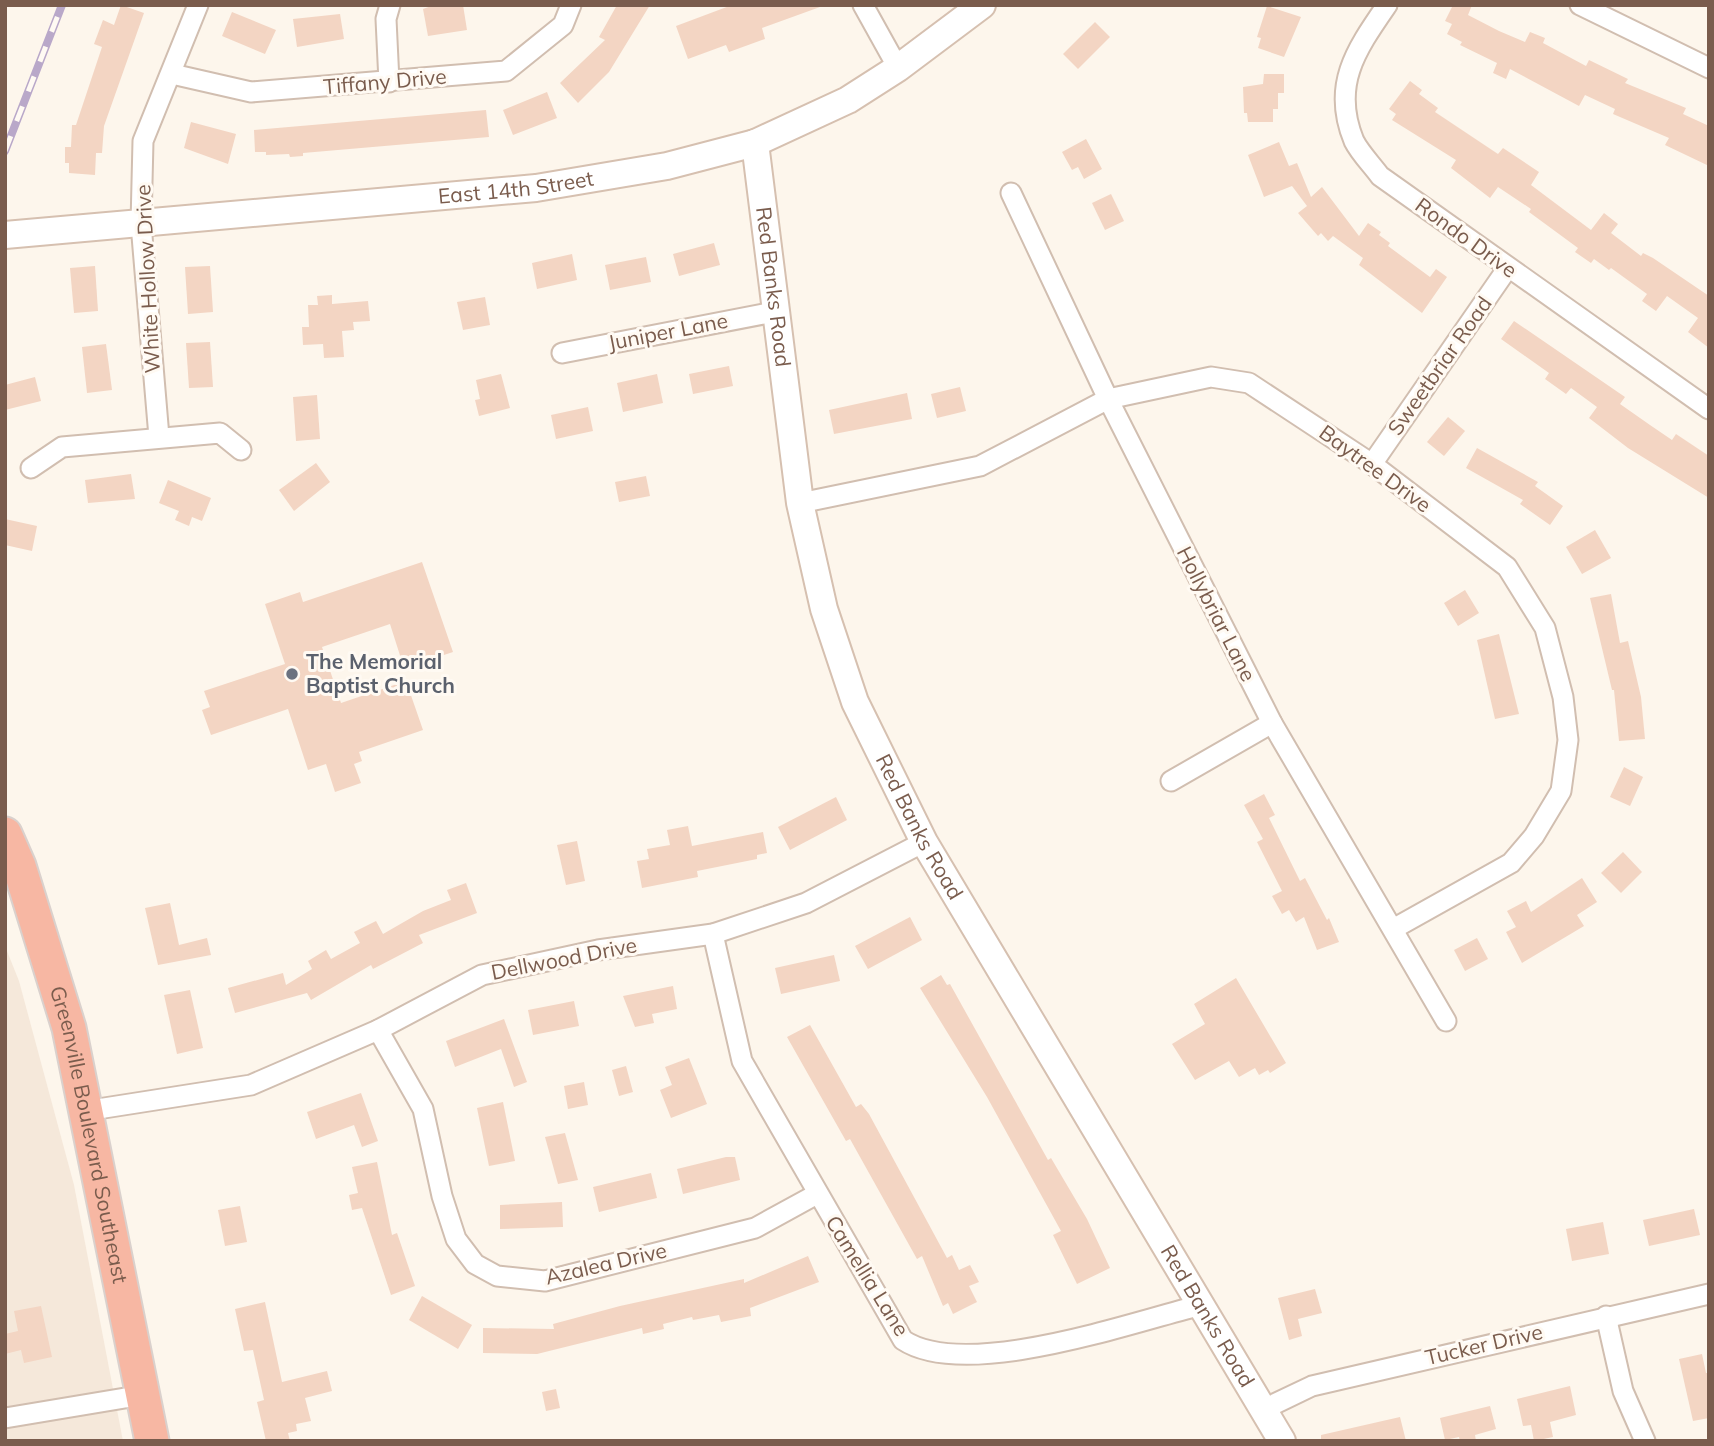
<svg xmlns="http://www.w3.org/2000/svg" width="1714" height="1446" font-family="Mulish,sans-serif">
  <style>
    .residential { fill: #f5e8da }
    .building { fill: #f3d5c3 }
    .lines { fill: none; stroke-linecap: round; stroke-linejoin: round }
    .street-casing { stroke: #d1beb0; stroke-width: 23 }
    .secondary-casing { stroke: #d6c0b0; stroke-width: 30 }
    .highway-casing { stroke: #dad1cd; stroke-width: 37 }
    .street { stroke: #fff; stroke-width: 19 }
    .secondary { stroke: #fff; stroke-width: 26 }
    .highway { stroke: #f7b7a3; stroke-width: 33 }
    .rail-casing { stroke: #b9a8c9; stroke-width: 8 }
    .rail { stroke: #fffaf3; stroke-width: 5; stroke-dasharray: 16; stroke-linecap: butt }
    .worship-dot { fill: #6b7280; stroke: #fffaf3; stroke-width: 2.5 }
    .labels { text-anchor: middle; stroke-width: 6; stroke-linejoin: round; paint-order: stroke }
    .street-label { font-size: 21px; fill: #7a5c4d; stroke: #fffaf3 }
    .worship-label { font-size: 21px; font-weight: bold; fill: #5b616d; stroke: #fffaf3; text-anchor: start }
  </style>
  <rect width="100%" height="100%" fill="#fdf6ec"/>
  <polygon class="residential" points="5,946 19,981 74,1185 123,1441 5,1441"/>
  <g class="building">
    <polygon points="121,5 144,13 104,126 102,153 96,153 95,175 69,173 69,163 65,163 65,147 71,147 72,125 76,125 102,47 94,44 103,20 114,25"/>
    <polygon points="434,5 463,5 467,30 428,36 423,9"/>
    <polygon points="617,5 650,5 609,72 578,103 560,83 605,40 599,37"/>
    <polygon points="732,5 819,5 820,7 762,28 765,39 729,52 726,45 688,59 676,26"/>
    <polygon points="1453,5 1472,5 1468,15 1499,31 1525,42 1530,32 1545,38 1543,43 1586,66 1589,60 1628,79 1625,83 1686,108 1683,114 1709,126 1709,166 1665,145 1669,138 1613,114 1615,109 1585,95 1579,106 1510,69 1506,79 1493,73 1497,63 1460,45 1462,42 1447,34 1452,24 1445,21"/>
    <polygon points="1267,6 1301,17 1284,57 1258,48 1261,38 1257,37"/>
    <polygon points="232,12 276,30 265,54 222,36"/>
    <polygon points="340,14 344,39 297,47 293,19"/>
    <polygon points="1095,22 1110,37 1078,69 1063,54"/>
    <polygon points="1264,74 1284,74 1284,93 1278,93 1278,109 1273,109 1273,122 1248,122 1247,113 1244,113 1243,87 1263,84"/>
    <polygon points="1410,81 1422,90 1419,94 1438,108 1435,112 1498,154 1503,148 1539,172 1531,185 1591,230 1604,213 1618,224 1611,233 1641,256 1643,253 1653,258 1709,296 1709,348 1688,332 1698,318 1667,296 1656,311 1642,301 1647,294 1611,268 1609,270 1594,259 1591,263 1575,252 1578,248 1529,212 1531,209 1498,187 1490,198 1451,168 1456,160 1392,120 1396,114 1389,109"/>
    <polygon points="547,92 557,118 513,135 503,110"/>
    <polygon points="486,110 489,137 303,153 303,156 290,157 289,154 266,155 266,152 255,152 254,130"/>
    <polygon points="191,122 236,134 228,164 184,148"/>
    <polygon points="1086,139 1102,169 1084,179 1078,167 1072,170 1062,152"/>
    <polygon points="1279,142 1289,166 1297,163 1311,197 1322,187 1359,236 1368,223 1381,232 1379,235 1390,243 1388,246 1430,277 1436,269 1447,277 1422,313 1359,265 1363,258 1333,236 1328,241 1321,233 1318,236 1298,213 1307,206 1292,186 1264,197 1248,155"/>
    <polygon points="1111,194 1124,221 1105,230 1092,203"/>
    <polygon points="714,243 720,265 679,276 673,254"/>
    <polygon points="572,254 577,280 537,289 532,263"/>
    <polygon points="646,257 651,282 610,290 605,265"/>
    <polygon points="95,266 98,311 74,313 70,268"/>
    <polygon points="210,266 213,312 188,314 185,267"/>
    <polygon points="332,295 332,304 368,301 370,321 353,322 354,330 342,331 344,357 324,358 323,344 303,345 302,327 309,327 308,305 318,305 317,296"/>
    <polygon points="485,297 490,325 463,330 457,302"/>
    <polygon points="1514,321 1625,397 1620,404 1650,425 1672,440 1676,434 1709,456 1709,498 1628,448 1589,418 1597,407 1571,388 1566,394 1545,379 1549,373 1501,339"/>
    <polygon points="210,342 213,387 189,388 186,343"/>
    <polygon points="106,344 112,390 87,393 82,347"/>
    <polygon points="729,366 733,386 693,394 689,374"/>
    <polygon points="501,374 510,408 479,416 475,400 480,399 476,380"/>
    <polygon points="657,374 663,403 623,412 617,383"/>
    <polygon points="35,377 41,401 5,410 5,385"/>
    <polygon points="960,387 966,411 937,418 931,394"/>
    <polygon points="907,393 912,419 834,434 829,410"/>
    <polygon points="317,395 320,439 296,441 293,397"/>
    <polygon points="588,407 593,431 556,439 551,415"/>
    <polygon points="1448,417 1465,431 1444,456 1427,442"/>
    <polygon points="1477,448 1538,482 1535,486 1563,506 1550,525 1520,504 1523,500 1466,468"/>
    <polygon points="316,463 330,482 294,511 279,490"/>
    <polygon points="131,474 135,499 88,503 85,480"/>
    <polygon points="646,476 650,496 619,502 615,482"/>
    <polygon points="168,480 211,498 202,521 192,517 189,526 175,520 179,511 159,503"/>
    <polygon points="5,519 37,526 32,551 5,545"/>
    <polygon points="1595,530 1611,558 1582,574 1566,547"/>
    <polygon points="422,562 453,652 404,668 390,624 322,647 341,703 406,681 423,730 359,752 362,761 354,764 361,783 335,792 326,764 308,770 288,709 211,735 202,710 210,707 204,691 285,664 265,604 300,592 303,602"/>
    <polygon points="1465,590 1479,613 1458,626 1444,603"/>
    <polygon points="1611,594 1620,643 1628,641 1641,697 1645,739 1619,741 1614,690 1612,690 1590,598"/>
    <polygon points="1499,634 1519,714 1495,719 1477,640"/>
    <polygon points="1624,767 1643,777 1630,806 1610,797"/>
    <polygon points="1264,794 1275,815 1269,818 1300,881 1305,878 1327,920 1329,918 1339,942 1317,950 1304,917 1296,922 1289,910 1282,914 1272,896 1282,891 1257,842 1263,839 1244,805"/>
    <polygon points="836,797 847,820 790,850 778,827"/>
    <polygon points="688,826 692,846 763,832 767,853 757,855 757,859 697,871 698,877 642,888 637,861 649,859 647,849 670,845 667,830"/>
    <polygon points="577,841 585,881 566,885 557,845"/>
    <polygon points="1623,852 1642,872 1621,893 1601,873"/>
    <polygon points="1582,878 1597,902 1577,915 1584,926 1522,963 1506,932 1516,927 1507,911 1526,901 1531,912"/>
    <polygon points="466,883 477,913 419,935 423,943 373,969 371,965 311,1000 307,993 235,1013 228,988 283,973 286,985 312,969 308,961 326,950 331,959 360,943 354,932 376,921 383,934 423,911 451,900 447,890"/>
    <polygon points="170,903 179,945 207,938 211,955 158,965 145,908"/>
    <polygon points="910,917 922,940 868,969 855,946"/>
    <polygon points="1477,938 1488,959 1465,971 1454,950"/>
    <polygon points="834,955 840,981 781,994 775,968"/>
    <polygon points="941,975 947,985 950,984 1048,1160 1051,1158 1087,1219 1110,1268 1077,1284 1053,1235 1061,1231 987,1097 920,988"/>
    <polygon points="1236,978 1286,1063 1270,1073 1268,1070 1259,1075 1255,1068 1239,1077 1229,1061 1195,1080 1172,1044 1205,1024 1194,1004"/>
    <polygon points="673,986 677,1009 652,1014 654,1023 635,1027 623,996"/>
    <polygon points="190,990 203,1048 177,1054 164,995"/>
    <polygon points="574,1001 579,1026 533,1035 528,1010"/>
    <polygon points="504,1019 527,1082 514,1087 501,1049 455,1067 446,1041"/>
    <polygon points="810,1025 856,1107 861,1104 869,1114 947,1258 952,1255 959,1270 970,1265 979,1282 969,1286 977,1302 953,1314 948,1303 943,1306 922,1256 917,1259 850,1139 846,1141 787,1037"/>
    <polygon points="689,1058 707,1104 671,1118 660,1090 672,1085 665,1067"/>
    <polygon points="626,1066 633,1092 619,1096 612,1070"/>
    <polygon points="584,1082 588,1105 568,1109 564,1086"/>
    <polygon points="361,1093 378,1141 362,1147 354,1125 316,1139 307,1112"/>
    <polygon points="503,1102 515,1161 489,1166 477,1108"/>
    <polygon points="565,1133 578,1180 558,1184 545,1137"/>
    <polygon points="726,1157 735,1157 740,1180 683,1194 677,1169"/>
    <polygon points="377,1162 392,1235 397,1233 415,1286 391,1295 362,1208 352,1210 349,1195 358,1193 352,1167"/>
    <polygon points="651,1173 657,1198 599,1212 593,1187"/>
    <polygon points="562,1202 563,1227 500,1229 500,1205"/>
    <polygon points="240,1206 247,1242 225,1246 218,1210"/>
    <polygon points="1694,1209 1700,1235 1649,1246 1643,1220"/>
    <polygon points="1603,1222 1609,1254 1572,1261 1566,1229"/>
    <polygon points="808,1256 819,1282 750,1308 751,1316 721,1322 719,1315 693,1320 692,1317 663,1324 664,1329 643,1334 642,1328 537,1354 483,1353 483,1328 554,1329 553,1324 620,1306 744,1279 744,1283"/>
    <polygon points="1315,1289 1322,1313 1298,1319 1302,1336 1289,1340 1278,1298"/>
    <polygon points="422,1296 472,1325 458,1349 409,1320"/>
    <polygon points="265,1302 282,1382 327,1371 332,1391 305,1398 311,1421 296,1424 297,1431 288,1433 290,1441 266,1441 257,1402 264,1400 253,1350 244,1351 235,1309"/>
    <polygon points="41,1306 52,1357 24,1363 21,1350 5,1354 5,1334 18,1331 14,1311"/>
    <polygon points="1702,1354 1706,1373 1709,1373 1709,1418 1693,1421 1679,1359"/>
    <polygon points="1570,1386 1576,1415 1550,1422 1553,1437 1534,1441 1531,1425 1523,1426 1517,1399"/>
    <polygon points="556,1389 560,1408 546,1411 542,1392"/>
    <polygon points="1490,1406 1496,1429 1475,1435 1476,1441 1460,1441 1459,1437 1445,1440 1440,1418"/>
    <polygon points="1400,1417 1406,1441 1321,1441 1321,1435"/>
  </g>
  <g class="lines">
    <defs>
      <g id="street">
        <polyline points="863,5 898,68"/>
        <path d="M1387,5C1356,50 1331,85 1354,141C1360,153 1372,165 1380,176L1709,409"/>
        <polyline points="1580,5 1709,68"/>
        <polyline points="172,74 251,92 506,71 563,25 571,5"/>
        <polyline points="389,82 386,19 390,5"/>
        <polyline points="1011,193 1108,399 1272,723 1446,1021"/>
        <polyline points="562,353 774,312"/>
        <polyline points="159,437 141,224 143,141 198,5"/>
        <polyline points="1372,464 1507,269"/>
        <polyline points="31,468 62,447 220,433 241,450"/>
        <polyline points="800,503 980,466 1108,399 1211,377 1249,383 1372,464 1507,567 1545,628 1563,697 1568,740 1561,791 1534,836 1511,863 1393,929"/>
        <polyline points="1171,781 1272,723"/>
        <path d="M713,934L742,1061L903,1340C965,1381 1130,1323 1201,1305"/>
        <polyline points="378,1030 423,1109 442,1196 456,1239 475,1264 497,1276 545,1281 755,1228 817,1194"/>
        <polyline points="85,1111 251,1085 378,1030 482,975 598,950 713,934 806,903 924,842"/>
        <polyline points="1606,1316 1623,1391 1645,1441"/>
        <polyline points="1264,1409 1312,1386 1709,1294"/>
        <polyline points="5,1418 143,1395"/>
      </g>
      <g id="secondary">
        <path id="s1" d="M755,143L800,503L824,609L855,702L924,842L1282,1441"/>
        <path id="s2" d="M5,235L536,188L667,166L755,143L848,100L898,68L982,5"/>
      </g>
      <g id="highway">
        <path id="s3" d="M5,834L19,866L69,1028L152,1441"/>
      </g>
    </defs>
    <use href="#street" class="street-casing"/>
    <use href="#secondary" class="secondary-casing"/>
    <use href="#highway" class="highway-casing"/>
    <use href="#street" class="street"/>
    <use href="#secondary" class="secondary"/>
    <use href="#highway" class="highway"/>
    <defs>
      <polyline id="rail" points="5,151 62,5"/>
    </defs>
    <use href="#rail" class="rail-casing"/>
    <use href="#rail" class="rail"/>
  </g>
  <circle class="worship-dot" cx="292" cy="674" r="7"/>
  <g class="labels">
    <g class="street-label">
      <text transform="translate(385 82) rotate(-5)" y="7">Tiffany Drive</text>
      <text dy="7" stroke="none"><textPath href="#s2" startOffset="513">East 14th Street</textPath></text>
      <text transform="translate(1466 238) rotate(36)" y="7">Rondo Drive</text>
      <text transform="translate(148 279) rotate(-93)" y="7">White Hollow Drive</text>
      <text dy="7" stroke="none"><textPath href="#s1" startOffset="145">Red Banks Road</textPath></text>
      <text transform="translate(668 332) rotate(-11)" y="7">Juniper Lane</text>
      <text transform="translate(1440 366) rotate(-55)" y="7">Sweetbriar Road</text>
      <text transform="translate(1375 469) rotate(36)" y="7">Baytree Drive</text>
      <text transform="translate(1216 614) rotate(63)" y="7">Hollybriar Lane</text>
      <text dy="7" stroke="none"><textPath href="#s1" startOffset="710">Red Banks Road</textPath></text>
      <text transform="translate(564 959) rotate(-11)" y="7">Dellwood Drive</text>
      <text dy="7" stroke="none"><textPath href="#s3" startOffset="313">Greenville Boulevard Southeast</textPath></text>
      <text transform="translate(606 1264) rotate(-13)" y="7">Azalea Drive</text>
      <text transform="translate(867 1276) rotate(58)" y="7">Camellia Lane</text>
      <text dy="7" stroke="none"><textPath href="#s1" startOffset="1278">Red Banks Road</textPath></text>
      <text transform="translate(1484 1345) rotate(-13)" y="7">Tucker Drive</text>
    </g>
    <g class="worship-label">
      <text x="306" y="669">The Memorial<tspan x="306" dy="24">Baptist Church</tspan></text>
    </g>
  </g>
  <rect width="1714" height="1446" fill="none" stroke="#7a5c4d" stroke-width="14"/>
</svg>
